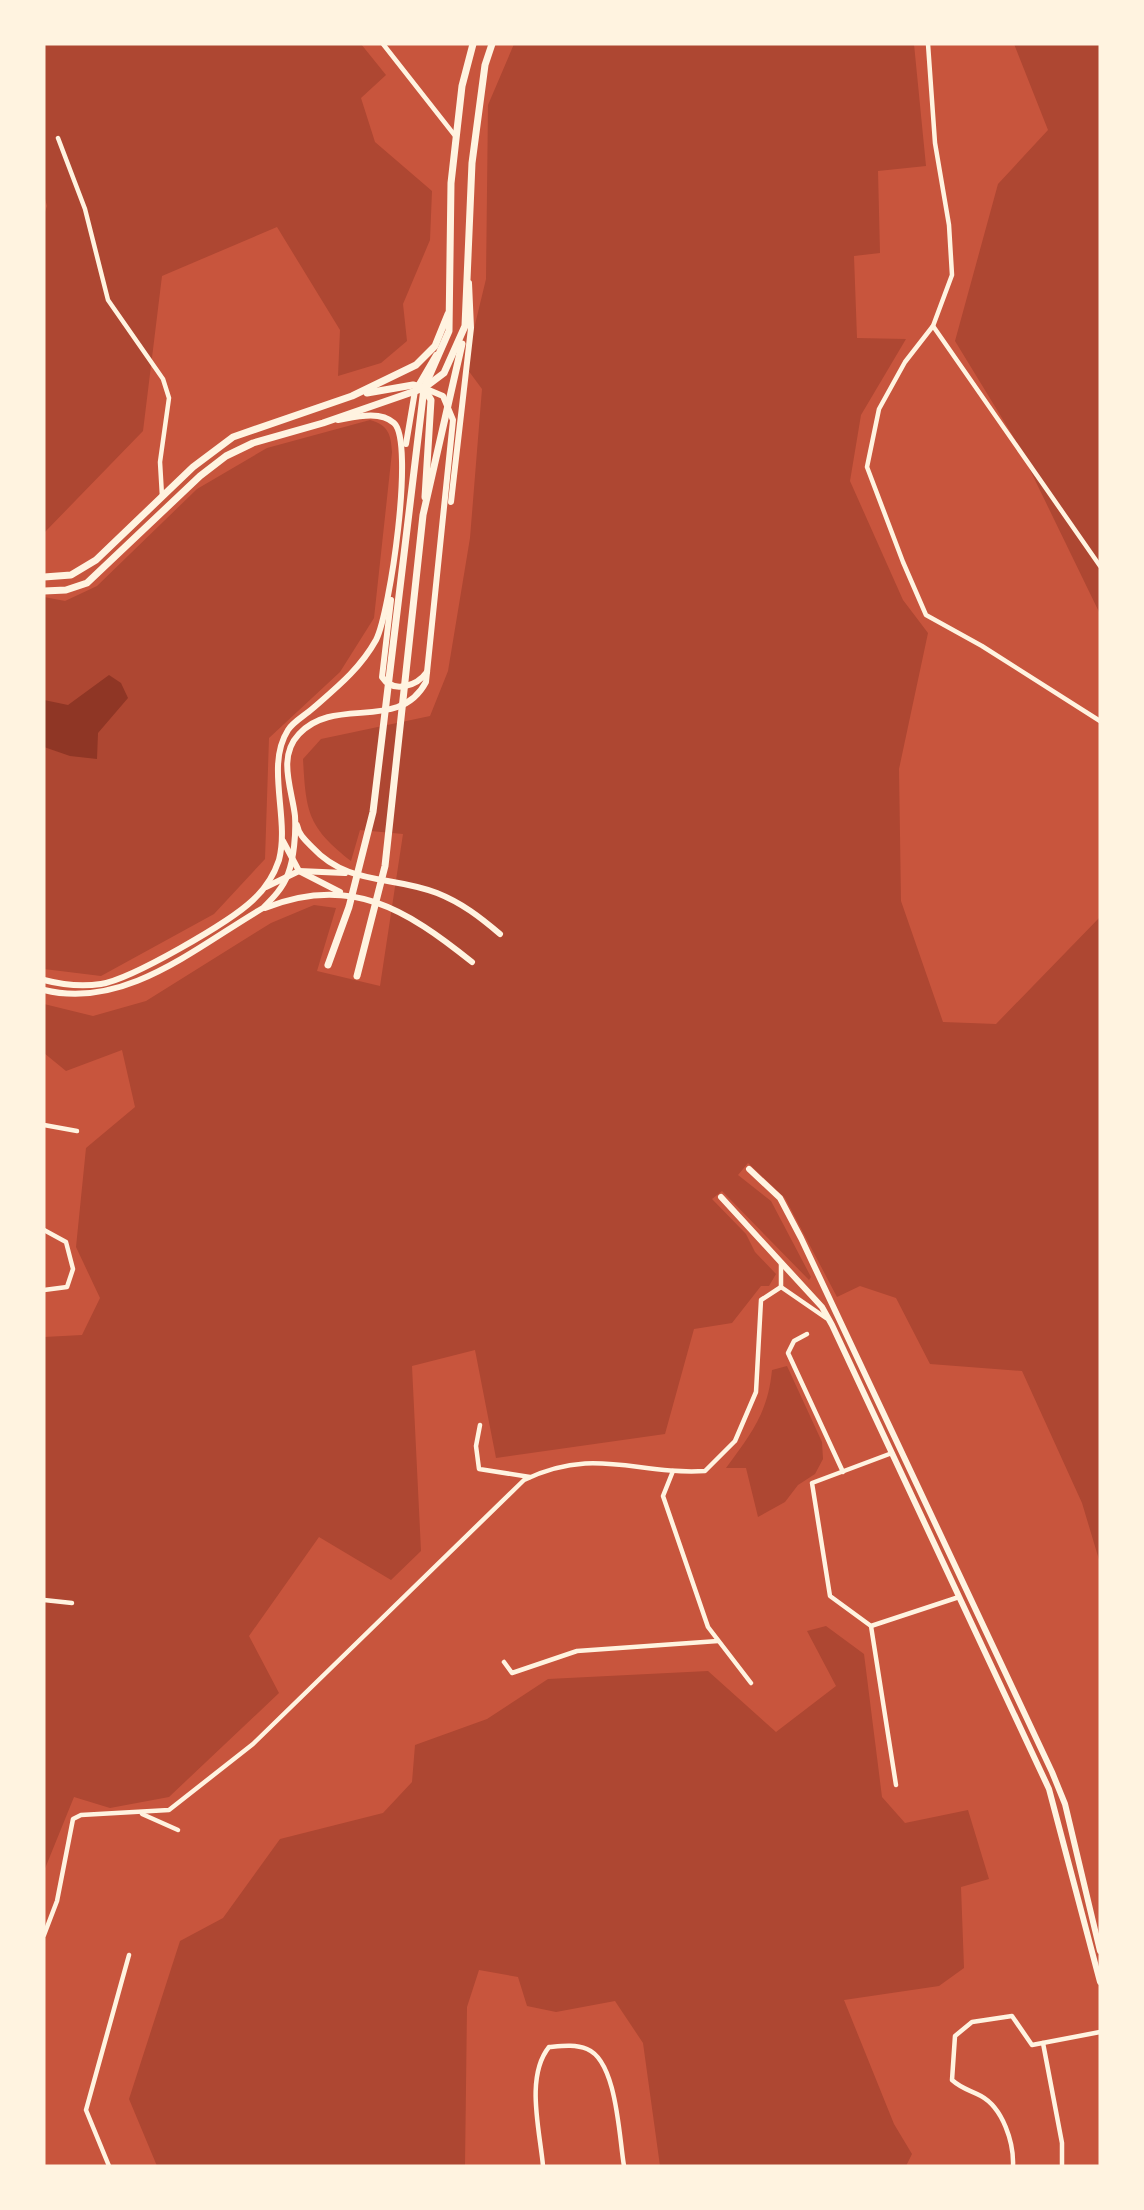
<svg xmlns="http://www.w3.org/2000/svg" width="1144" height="2210" font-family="Arial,sans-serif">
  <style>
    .green { fill: #ae4732 }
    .water { fill: #8f3625 }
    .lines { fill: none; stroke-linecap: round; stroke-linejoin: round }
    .minor { stroke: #fff3e0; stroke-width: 4.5 }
    .secondary { stroke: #fff3e0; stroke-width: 6 }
    .primary { stroke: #fff3e0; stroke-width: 7 }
  </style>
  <rect width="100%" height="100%" fill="#c8553d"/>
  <g class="green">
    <polygon points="44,44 361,44 386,75 361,98 375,142 432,191 430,240 403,304 407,341 381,363 338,376 340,330 277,227 162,276 143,431 44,533 44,215 47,206 44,195"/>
    <path d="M514,44H914L926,166L878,171L880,253L854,256L857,338L906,339L861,415L850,481L903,600L928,633L899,769L901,901L943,1022L996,1024L1100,917V1563L1082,1503L1022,1371L930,1364L896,1298L860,1286L837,1297L785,1198L748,1163L738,1175L771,1201L811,1277L809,1280L722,1191L712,1199L746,1234L755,1252L776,1274L769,1286H761L732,1323L694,1329L665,1434L496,1458L475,1350L412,1366L421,1551L391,1580L319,1537L249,1636L279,1693L169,1797L110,1808L74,1797L44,1871V1337L82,1335L100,1298L76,1247L86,1148L135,1107L122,1050L66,1071L44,1053V1004L93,1016L146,1001L271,923L314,905L336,908L317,971L380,986L403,834L360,830L351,861C308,827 306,813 303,759L321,739L430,716L448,671L470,538L482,389L465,366L486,279L488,105Z"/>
    <polygon points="1014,44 1100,44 1100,614 1016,441 955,341 998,184 1048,130"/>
    <path d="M370,420C388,425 391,434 392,452L374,618L340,672L269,738L265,859L214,914L101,976L44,969V597L65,601L97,586L197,489L267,448Z"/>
    <path d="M787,1366L822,1442L823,1459L815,1474L798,1485L785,1502L758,1517L746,1468H726C751,1434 768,1413 772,1370Z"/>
    <polygon points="826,1626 864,1654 882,1797 905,1823 968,1810 989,1879 961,1887 964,1968 939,1986 844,2000 894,2124 912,2154 906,2166 660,2166 643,2043 615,2001 556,2012 527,2006 518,1977 479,1970 467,2007 465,2166 157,2166 129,2099 180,1941 223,1918 280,1839 383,1813 412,1782 415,1745 487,1719 548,1679 708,1671 776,1732 836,1686 807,1631"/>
  </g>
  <polygon class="water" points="109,675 121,683 128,698 98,733 97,759 70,756 44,747 44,700 68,705"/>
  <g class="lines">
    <g class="minor">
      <polyline points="383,44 456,137"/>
      <polyline points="928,44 935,143 949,225 952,275 933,326 905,362 879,409 867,467 903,562 926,615 982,646 1100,721"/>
      <polyline points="58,138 85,209 108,300 163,379 169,398 160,462 162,496"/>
      <polyline points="933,326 1100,566"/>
      <polyline points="44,1125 77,1131"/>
      <polyline points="44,1230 66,1242 73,1269 67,1287 44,1290"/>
      <polyline points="781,1264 781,1287 826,1318"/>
      <polyline points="807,1334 794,1341 788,1353 843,1472"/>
      <polyline points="480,1425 476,1446 479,1469 530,1477"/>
      <polyline points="892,1453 812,1483 830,1596 871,1626 959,1597"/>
      <polyline points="673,1471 663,1496 708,1627 751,1683"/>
      <polyline points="44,1600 72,1603"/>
      <polyline points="871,1626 896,1785"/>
      <polyline points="504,1662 512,1673 577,1651 718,1641"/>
      <polyline points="142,1814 178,1830"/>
      <path d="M44,1935L57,1901L73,1819L81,1815L169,1810L253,1744L524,1480C595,1446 635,1475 705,1471L735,1441L756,1392L761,1300L781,1287"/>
      <polyline points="1043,2043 1062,2143 1062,2166"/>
      <polyline points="109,2166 86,2110 129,1955"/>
      <path d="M543,2166C540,2131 525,2077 549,2047C561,2046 575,2044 587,2049C617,2061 619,2137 624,2166"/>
      <path d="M1013,2166C1014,2143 1003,2108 981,2096C970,2090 962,2089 952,2080L955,2036L972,2022L1012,2016L1032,2045L1100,2032"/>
    </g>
    <g class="secondary">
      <polyline points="406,444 415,391 436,355"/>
      <polyline points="451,502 471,328 469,283"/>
      <path d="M391,600L382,677C393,694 417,686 427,672"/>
      <path d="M297,825C299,835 305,840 312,847C348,886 391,875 437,893C462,903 480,917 500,934"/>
      <polyline points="283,841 299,871 340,892"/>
      <polyline points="266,887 299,871 345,873"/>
      <path d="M265,908C350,874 406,909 472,962"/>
      <path d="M44,980C63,985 81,987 101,984C132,979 230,922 253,900C265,889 274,875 279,860C290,818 265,766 288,730C293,722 304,716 312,709C336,688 360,669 376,640C390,613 415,442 394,423C380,410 355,417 338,420"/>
      <path d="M44,990C125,1010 196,947 263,908C273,898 283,888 288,874C294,858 296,834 295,816C292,789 277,757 299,734C335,695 399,733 426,682L453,420L443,396L424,388"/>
      <polyline points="749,1169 780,1198 801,1238 1052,1772 1065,1804 1100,1951"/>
      <polyline points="721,1197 822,1307 832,1325 1049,1789 1100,1982"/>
    </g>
    <g class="primary">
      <polyline points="367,393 413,385 424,388 431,400 425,497"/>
      <polyline points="44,577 71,575 96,560 193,467 233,437 352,396 416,365 435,346 448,314"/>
      <polyline points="44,591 66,590 87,583 200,476 226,456 253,443 323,423 424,388 444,373 465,326 472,163 485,65 492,44"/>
      <polyline points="328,965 349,907 373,812 424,388 449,331 451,183 462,86 473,44"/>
      <polyline points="357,976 385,866 423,515 462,344"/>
    </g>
  </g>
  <rect width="1144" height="2210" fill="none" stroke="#fff3e0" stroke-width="91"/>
</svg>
